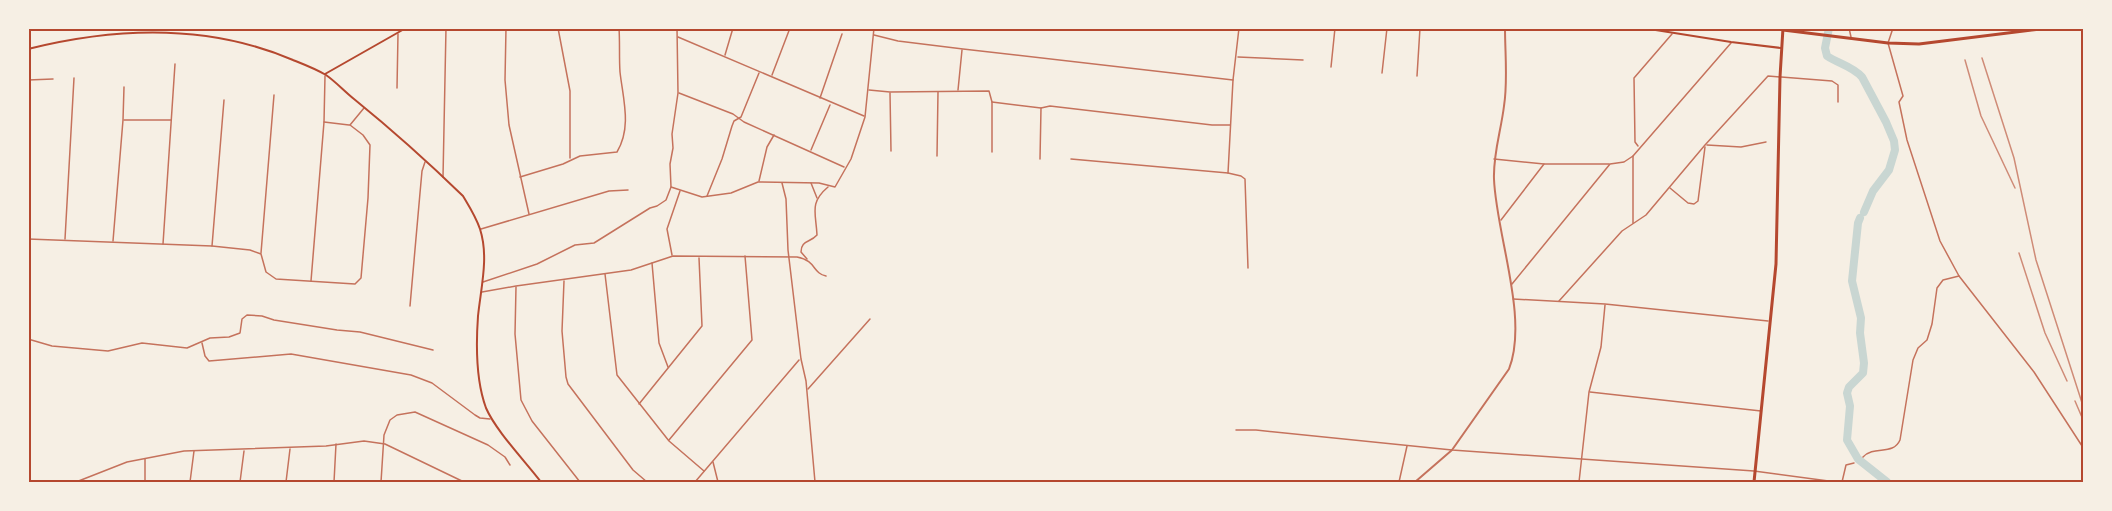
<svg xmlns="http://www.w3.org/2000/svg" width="2112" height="511" font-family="'DM Sans',sans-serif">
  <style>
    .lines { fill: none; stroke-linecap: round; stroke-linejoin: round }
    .river { stroke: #c9d6d2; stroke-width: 8 }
    .minor { stroke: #c5725c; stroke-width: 1.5 }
    .tertiary { stroke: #c5725c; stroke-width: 2 }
    .secondary { stroke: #b5482f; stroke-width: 2 }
    .primary { stroke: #b5482f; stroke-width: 3 }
    .trunk { stroke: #b5482f; stroke-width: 3 }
    .rail { stroke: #cf8b77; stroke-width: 1.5 }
    .neatline { fill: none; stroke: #b5482f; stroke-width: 2 }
  </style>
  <rect width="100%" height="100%" fill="#f6efe4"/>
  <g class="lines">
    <g class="river">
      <path d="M1829,28L1825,48L1827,56C1839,64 1852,66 1862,77L1886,122L1894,141L1895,150L1889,170L1873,191L1864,212"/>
      <polyline points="1860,218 1858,223 1852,281 1861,318 1860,333 1864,363 1863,373 1849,387 1847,393 1850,406 1847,440 1858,459 1887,482"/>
    </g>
    <g class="minor">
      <polyline points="506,28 505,80 509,125 529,214"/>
      <polyline points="558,28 570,91 570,158"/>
      <polyline points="1239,28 1233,80 1228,173 1241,176 1245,179 1248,268"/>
      <polyline points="1849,28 1851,37"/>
      <polyline points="1893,28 1888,43 1903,96 1899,102 1907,140 1940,241 1959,276 2034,372 2084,449"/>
      <polyline points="874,35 898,41 963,49 1233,80"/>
      <polyline points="678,37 864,116"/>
      <polyline points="725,55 733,28"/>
      <polyline points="1238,57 1303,60"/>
      <polyline points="1331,67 1335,28"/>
      <polyline points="1382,73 1387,28"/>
      <polyline points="772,75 790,28"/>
      <polyline points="1417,76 1420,28"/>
      <polyline points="28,80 53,79"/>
      <polyline points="397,88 398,34"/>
      <polyline points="869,90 890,92 989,91 992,102 992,152"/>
      <polyline points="958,90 962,50"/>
      <polyline points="679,93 733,114 744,122 844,167"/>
      <polyline points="890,93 891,151"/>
      <polyline points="820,98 842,34"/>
      <polyline points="992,102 1041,108 1050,106 1212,125 1230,125"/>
      <polyline points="124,120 171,120"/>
      <polyline points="324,122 349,125"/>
      <polyline points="350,125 364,108"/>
      <polyline points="1707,145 1741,147 1766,142"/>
      <polyline points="1638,146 1635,142 1634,78 1672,34"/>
      <polyline points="811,150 830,105"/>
      <polyline points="937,156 938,92"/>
      <polyline points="1040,159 1041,108"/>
      <polyline points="1071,159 1228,173"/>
      <polyline points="1494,159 1544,164 1609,164"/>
      <polyline points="443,177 446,28"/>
      <path d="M520,177L563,164L580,156L617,152C632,127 623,99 620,72C619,58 620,43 619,28"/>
      <polyline points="759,181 767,147 774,135"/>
      <polyline points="782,183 786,199 788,250 801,359 806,381 815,482"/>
      <polyline points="811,183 817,198"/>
      <polyline points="671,187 702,197 731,193 758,182 819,183 835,187 851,159 865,117 874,28"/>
      <polyline points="1670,188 1688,203 1694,204 1698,201 1705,147"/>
      <polyline points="707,196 722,159 732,126 734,121 741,117 759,73"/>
      <polyline points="1501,220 1544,164"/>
      <polyline points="1633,223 1633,156"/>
      <polyline points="481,229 609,191 628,190"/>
      <polyline points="28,239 212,246 250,250 261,254 266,272 276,279 355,284 361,278 368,198 370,145 363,135 350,125"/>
      <polyline points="65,239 74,78"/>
      <polyline points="113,241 123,120 124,87"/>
      <polyline points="163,244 175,64"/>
      <polyline points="212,246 224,100"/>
      <polyline points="261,253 274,95"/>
      <polyline points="672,255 667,229 680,191"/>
      <path d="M807,259L801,252C801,240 810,243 817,235C816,213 809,203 828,187"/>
      <polyline points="652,263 659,343 668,367"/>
      <polyline points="605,274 617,375 669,441 704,471"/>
      <polyline points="311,281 324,122 325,76"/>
      <polyline points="564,281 562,331 566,377 568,384 633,470 647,482"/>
      <polyline points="483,282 537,264 575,245 594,243 650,208 657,206 666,200 671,187 670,164 673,148 672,134 678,93 677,28"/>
      <polyline points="1512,284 1610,164 1624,162 1633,156 1731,43"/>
      <polyline points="516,287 515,334 521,400 532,421 580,482"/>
      <path d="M482,292L516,286L631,270L673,256L797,257C817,261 812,273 826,276"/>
      <polyline points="1513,299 1605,304 1768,321"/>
      <polyline points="1559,301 1622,231 1646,215 1705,145 1768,76 1832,81 1838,85 1838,102"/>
      <polyline points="410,306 420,193 422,171 425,162"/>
      <polyline points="28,339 52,346 108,351 142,343 187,348 210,338 229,337 240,333 242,319 247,315 262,316 274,320 337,330 360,332 433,350"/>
      <polyline points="202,343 205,356 209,361 291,354 411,375 432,383 475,415 480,418 490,419"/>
      <polyline points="808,389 870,319"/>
      <polyline points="1590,392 1761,411"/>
      <polyline points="639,404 702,326 699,258"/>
      <polyline points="1236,430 1256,430 1452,450 1754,471 1836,482"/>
      <polyline points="669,440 752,340 745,256"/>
      <path d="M1863,457C1874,445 1893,456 1900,440L1913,360L1918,348L1927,340L1932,324L1937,288L1943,280L1959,276"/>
      <polyline points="713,462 718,482"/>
      <polyline points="76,482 127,462 184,451 326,446 364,441 385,444 464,482"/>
      <polyline points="145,482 145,459"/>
      <polyline points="190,482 194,451"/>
      <polyline points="240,482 244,451"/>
      <polyline points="286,482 290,449"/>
      <polyline points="334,482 336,444"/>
      <polyline points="381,482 384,435 390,420 397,415 415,412 488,445 505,457 510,465"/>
      <polyline points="695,482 799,360"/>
      <polyline points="1241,482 1250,482"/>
      <polyline points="1399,482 1407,446"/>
      <polyline points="1579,482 1589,392 1601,347 1605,305"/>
      <polyline points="1842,482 1846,465 1854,463"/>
    </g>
    <path class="tertiary" d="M1415,482L1452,450L1509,369C1529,318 1496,234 1494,179C1493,154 1501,131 1504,106C1508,81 1505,54 1505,28"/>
    <g class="secondary">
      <polyline points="1643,28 1731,42 1781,48"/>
      <path d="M28,49C116,27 209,24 293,60C303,64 316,69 326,75C336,82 344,91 354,99C391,129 428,162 463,196C469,206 476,217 480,229C489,257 481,287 478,316C476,344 476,381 486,408C496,431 525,461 541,482"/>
      <polyline points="325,74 406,28"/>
    </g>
    <polyline class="primary" points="1783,30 1888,43 1919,44 2049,28"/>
    <polyline class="trunk" points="1754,482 1776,264 1780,77 1783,28"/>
    <g class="rail">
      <polyline points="1982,58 2014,158 2036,260 2084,409"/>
      <polyline points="1965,60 1981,116 2015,188"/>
      <polyline points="2019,253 2045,333 2067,381"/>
      <polyline points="2075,401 2084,422"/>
    </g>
  </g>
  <rect width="2112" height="511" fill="none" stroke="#f6efe4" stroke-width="60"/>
  <rect x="30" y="30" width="2052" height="451" class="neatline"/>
</svg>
